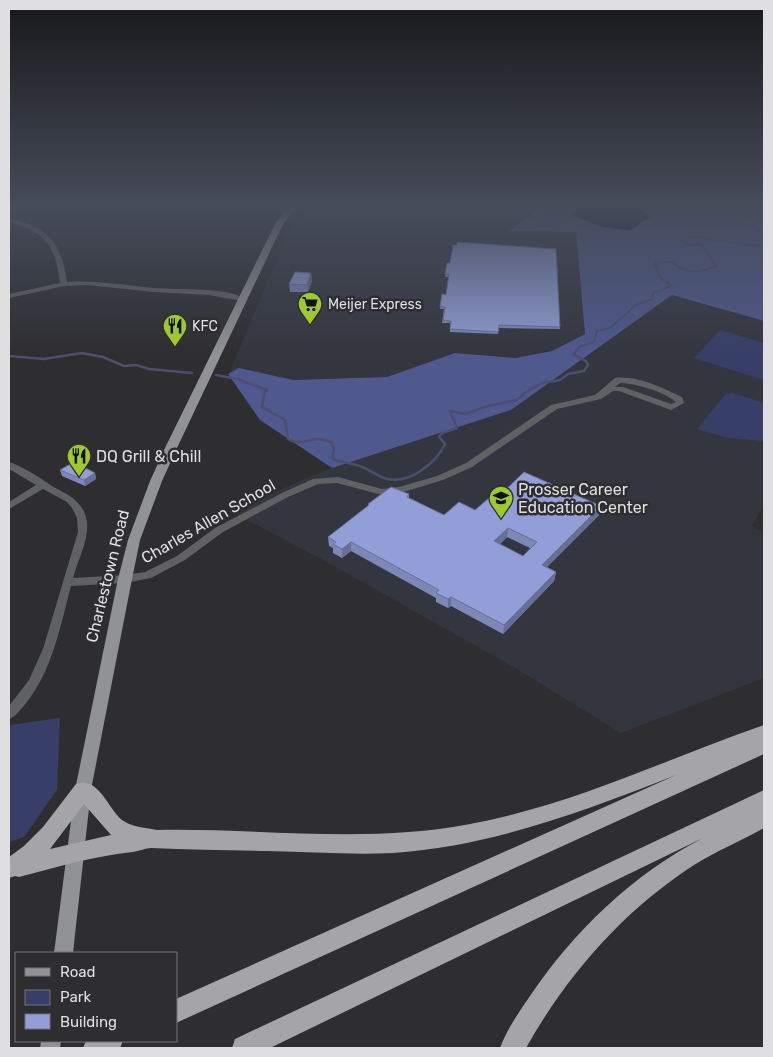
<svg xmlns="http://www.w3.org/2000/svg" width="773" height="1057" font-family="Rubik,sans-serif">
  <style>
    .built { fill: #34363f }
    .green { fill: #373f69 }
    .forest { fill: #4f598d }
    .water { fill: #0e103d; stroke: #4d4e6e }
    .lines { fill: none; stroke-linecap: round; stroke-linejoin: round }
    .stream-far1 { stroke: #4d4e6e; stroke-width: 2 }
    .stream { stroke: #4d4e6e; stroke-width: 2.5 }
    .minor { fill: #606162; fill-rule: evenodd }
    .major { fill: #919295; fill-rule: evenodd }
    .highway { fill: #a5a5a9; fill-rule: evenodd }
    .wall { fill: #7d88b9; fill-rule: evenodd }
    .shaded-wall { fill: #666f96 }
    .building { fill: #919ed7; stroke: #666f96; fill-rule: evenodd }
    .labels { text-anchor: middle; stroke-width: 5; stroke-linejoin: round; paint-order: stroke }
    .far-poi-label { font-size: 14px; fill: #dfdfe1; stroke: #2e2e31; text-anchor: start }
    .poi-label { font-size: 16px; fill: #dfdfe1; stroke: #2e2e31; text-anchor: start }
    .street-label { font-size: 16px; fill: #dfdfe1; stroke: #2e2e31 }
  </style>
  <rect width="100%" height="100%" fill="#2e2e31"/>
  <g class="built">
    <polygon points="306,208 541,208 510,230 576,232 585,334 552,351 515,358 455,353 387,377 293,380 239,368 229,373 288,233"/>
    <polygon points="672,295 764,321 764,506 752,526 764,533 764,678 621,733 517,669 325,561 232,512 302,480 332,468 511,410"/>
  </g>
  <g class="green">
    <polygon points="720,330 764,343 764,380 694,358"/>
    <polygon points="733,393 764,403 764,441 728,438 697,429 726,394"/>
    <polygon points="60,718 57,790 24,837 9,842 9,725"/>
  </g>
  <polygon class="forest" points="541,208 764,208 764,321 672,295 511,410 332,468 260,420 228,374 239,368 293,380 387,377 455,353 515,358 552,351 585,334 576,232 509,231"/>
  <polygon class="water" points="581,208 640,208 651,216 630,231 601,227 570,215"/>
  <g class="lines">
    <g class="stream-far1">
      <polyline points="757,208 754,212 736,213 753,221 764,239"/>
      <path d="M579,347L594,342L597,331L610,328L636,305L652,299L653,293L672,286L660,278L655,263L672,262C686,275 699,273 716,266L701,244L689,245L681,241L693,237L764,247"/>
    </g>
    <g class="stream">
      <polyline points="9,356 44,359 82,353 103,357 124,366 136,365 149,369 192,373"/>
      <path d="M216,375L238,379L267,390L264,394L262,407L285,420L288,439C300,446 306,439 318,439C322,439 327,441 331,442L334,449L332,458L335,460C344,463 354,463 362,467C371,470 378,477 387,479C410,484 436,463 445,444L439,437L442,433L457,428L450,411L465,414L488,406L517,400L526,392L542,383L560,380L568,374L584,371L588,365L586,361L574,355L576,350L582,346"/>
    </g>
    <g class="minor">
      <path d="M9,218C49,229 61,241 67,282C97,280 126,286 155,288C178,290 227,287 246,299L242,301L209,295L154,292L87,285L64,286L9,298V294L60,283C55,244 46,233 9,222Z"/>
      <path d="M615,378C637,375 663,388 682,397L684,403L671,410L619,391H613L601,399L557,409L472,467L443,480L400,493L382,495L337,483L318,484L288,497L223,532L185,560L151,578L125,583L71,586C60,627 52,673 23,707C18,712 15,717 9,719V706L29,680L43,649L78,532L77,518L72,508L67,502L43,489L9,509V502L36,485L9,469V462C20,465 39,477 49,484C57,490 68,493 75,500C100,522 80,552 73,578L125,575L145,572L177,556L215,528L282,493L313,479L338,477L382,489L399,487L437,476L466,463L551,405L595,395ZM620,383C635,383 665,392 676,402L671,404L623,387H615Z"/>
    </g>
    <g class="major">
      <polygon points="287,208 295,208 283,224 177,448 162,481 140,540 132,579 91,790 73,953 54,953 75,790 118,579 128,540 150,481 165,448 275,224"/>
      <polygon points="41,1041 61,1041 60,1048 40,1048"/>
    </g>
    <g class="highway">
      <path d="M764,725V754L176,1023V999L676,775C584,811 493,846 393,853C352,855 310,852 268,851C230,850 190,850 151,848C146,848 139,851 133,852C94,856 57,867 19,877L15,876L9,878V857L24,846L43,827L76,784C99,776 108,809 122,820C131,827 147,828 157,830C261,828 367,844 470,824C573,805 666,759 764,725ZM84,804L111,835L50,849Z"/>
      <path d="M764,790V828C741,841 716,851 694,865C623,911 567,975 526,1048H500C507,1029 519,1012 530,996C574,931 633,874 703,838L270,1048H232L235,1039Z"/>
      <polygon points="86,1041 123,1041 120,1048 83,1048"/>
    </g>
  </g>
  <g class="wall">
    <polygon points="447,263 560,327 560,329 499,328 498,334 450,332 450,323 442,323 444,309 440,309 442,294 446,295 449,277 445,277"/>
    <polygon points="311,273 312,281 308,292 290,292 289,284"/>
    <polygon points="60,470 95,473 96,479 85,486 62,476"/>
    <path d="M409,494V498L444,515L475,510L495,500L599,515L547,567L556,572L554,581L503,634L451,606L448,608L436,602V598L351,551L342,558L333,553V548L329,546L328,537L368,506V504ZM507,537L530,548L523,556L500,544Z"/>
  </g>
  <g class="shaded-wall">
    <polygon points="311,273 312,281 308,292 307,285"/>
    <polygon points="95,473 96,479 85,486 84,480"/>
    <polygon points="601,506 599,515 540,574 542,565"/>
    <polygon points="508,528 507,537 493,550 494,541"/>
    <polygon points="351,542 351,551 342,558 342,549"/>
    <polygon points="556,572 554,581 503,634 504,625"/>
    <polygon points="451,597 451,606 448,608 448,599"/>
  </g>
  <g class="building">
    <polygon points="457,242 556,249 560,327 499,325 498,332 450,329 451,321 443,320 445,307 440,307 442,294 446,295 449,274 445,274 447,263 450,263 453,245 457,245"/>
    <polygon points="295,272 311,273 307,285 289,284"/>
    <polygon points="74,462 95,473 84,480 60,470"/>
    <path d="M524,472L601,506L542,565L556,572L504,625L451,597L448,599L436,593L439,590L351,542L342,549L333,544L336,542L328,537L369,505L368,504L391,487L409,494L407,497L444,515L459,502L475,510L489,498L495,500ZM508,528L537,542L523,556L494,541Z"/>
  </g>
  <linearGradient id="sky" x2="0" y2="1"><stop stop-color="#19191b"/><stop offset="0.58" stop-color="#464c5a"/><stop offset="1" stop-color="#464c5a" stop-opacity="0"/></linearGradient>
  <rect width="773" height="356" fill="url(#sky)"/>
  <defs>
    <symbol id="supermarket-pin" viewBox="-11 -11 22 30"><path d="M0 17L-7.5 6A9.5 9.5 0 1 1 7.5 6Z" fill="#9eca2e" stroke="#2e2e31"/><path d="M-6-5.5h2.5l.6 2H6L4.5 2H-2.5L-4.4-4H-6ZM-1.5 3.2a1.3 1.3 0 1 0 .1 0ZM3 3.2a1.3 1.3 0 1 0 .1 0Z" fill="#111"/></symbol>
    <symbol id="restaurant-pin" viewBox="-11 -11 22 30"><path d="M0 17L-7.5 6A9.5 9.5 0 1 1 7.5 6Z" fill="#9eca2e" stroke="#2e2e31"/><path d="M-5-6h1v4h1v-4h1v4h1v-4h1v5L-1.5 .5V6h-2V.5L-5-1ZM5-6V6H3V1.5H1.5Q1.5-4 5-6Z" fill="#111"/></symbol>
    <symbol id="school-pin" viewBox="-11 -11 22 30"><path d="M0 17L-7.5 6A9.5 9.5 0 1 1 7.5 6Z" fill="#9eca2e" stroke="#2e2e31"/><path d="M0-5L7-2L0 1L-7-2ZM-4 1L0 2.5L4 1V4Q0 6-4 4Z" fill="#111"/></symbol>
  </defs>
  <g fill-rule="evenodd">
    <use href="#supermarket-pin" x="296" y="290" width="28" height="38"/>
    <use href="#restaurant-pin" x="161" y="312" width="28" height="38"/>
    <use href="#restaurant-pin" x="65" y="442" width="28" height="38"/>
    <use href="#school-pin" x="487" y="484" width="28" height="38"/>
  </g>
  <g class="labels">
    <g class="far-poi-label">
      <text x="328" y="309">Meijer Express</text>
      <text x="192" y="331">KFC</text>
    </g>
    <g class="poi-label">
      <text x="96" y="462">DQ Grill &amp; Chill</text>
      <text x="518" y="495">Prosser Career<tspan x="518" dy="18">Education Center</tspan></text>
    </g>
    <g class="street-label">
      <text transform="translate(208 521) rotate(-30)" y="6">Charles Allen School</text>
      <text transform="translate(107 576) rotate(-76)" y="6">Charlestown Road</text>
    </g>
  </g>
  <rect width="773" height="1057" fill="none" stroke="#dfdfe1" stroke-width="20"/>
  <rect x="15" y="952" width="162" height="90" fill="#2e2e31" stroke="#757577"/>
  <rect x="25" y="968" width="25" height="8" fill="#919295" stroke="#757577"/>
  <text x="60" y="977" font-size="15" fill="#dfdfe1">Road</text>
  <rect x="25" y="990" width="25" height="15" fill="#373f69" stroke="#757577"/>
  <text x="60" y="1002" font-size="15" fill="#dfdfe1">Park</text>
  <rect x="25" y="1014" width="25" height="15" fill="#919ed7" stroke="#757577"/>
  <text x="60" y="1027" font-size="15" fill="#dfdfe1">Building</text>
</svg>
